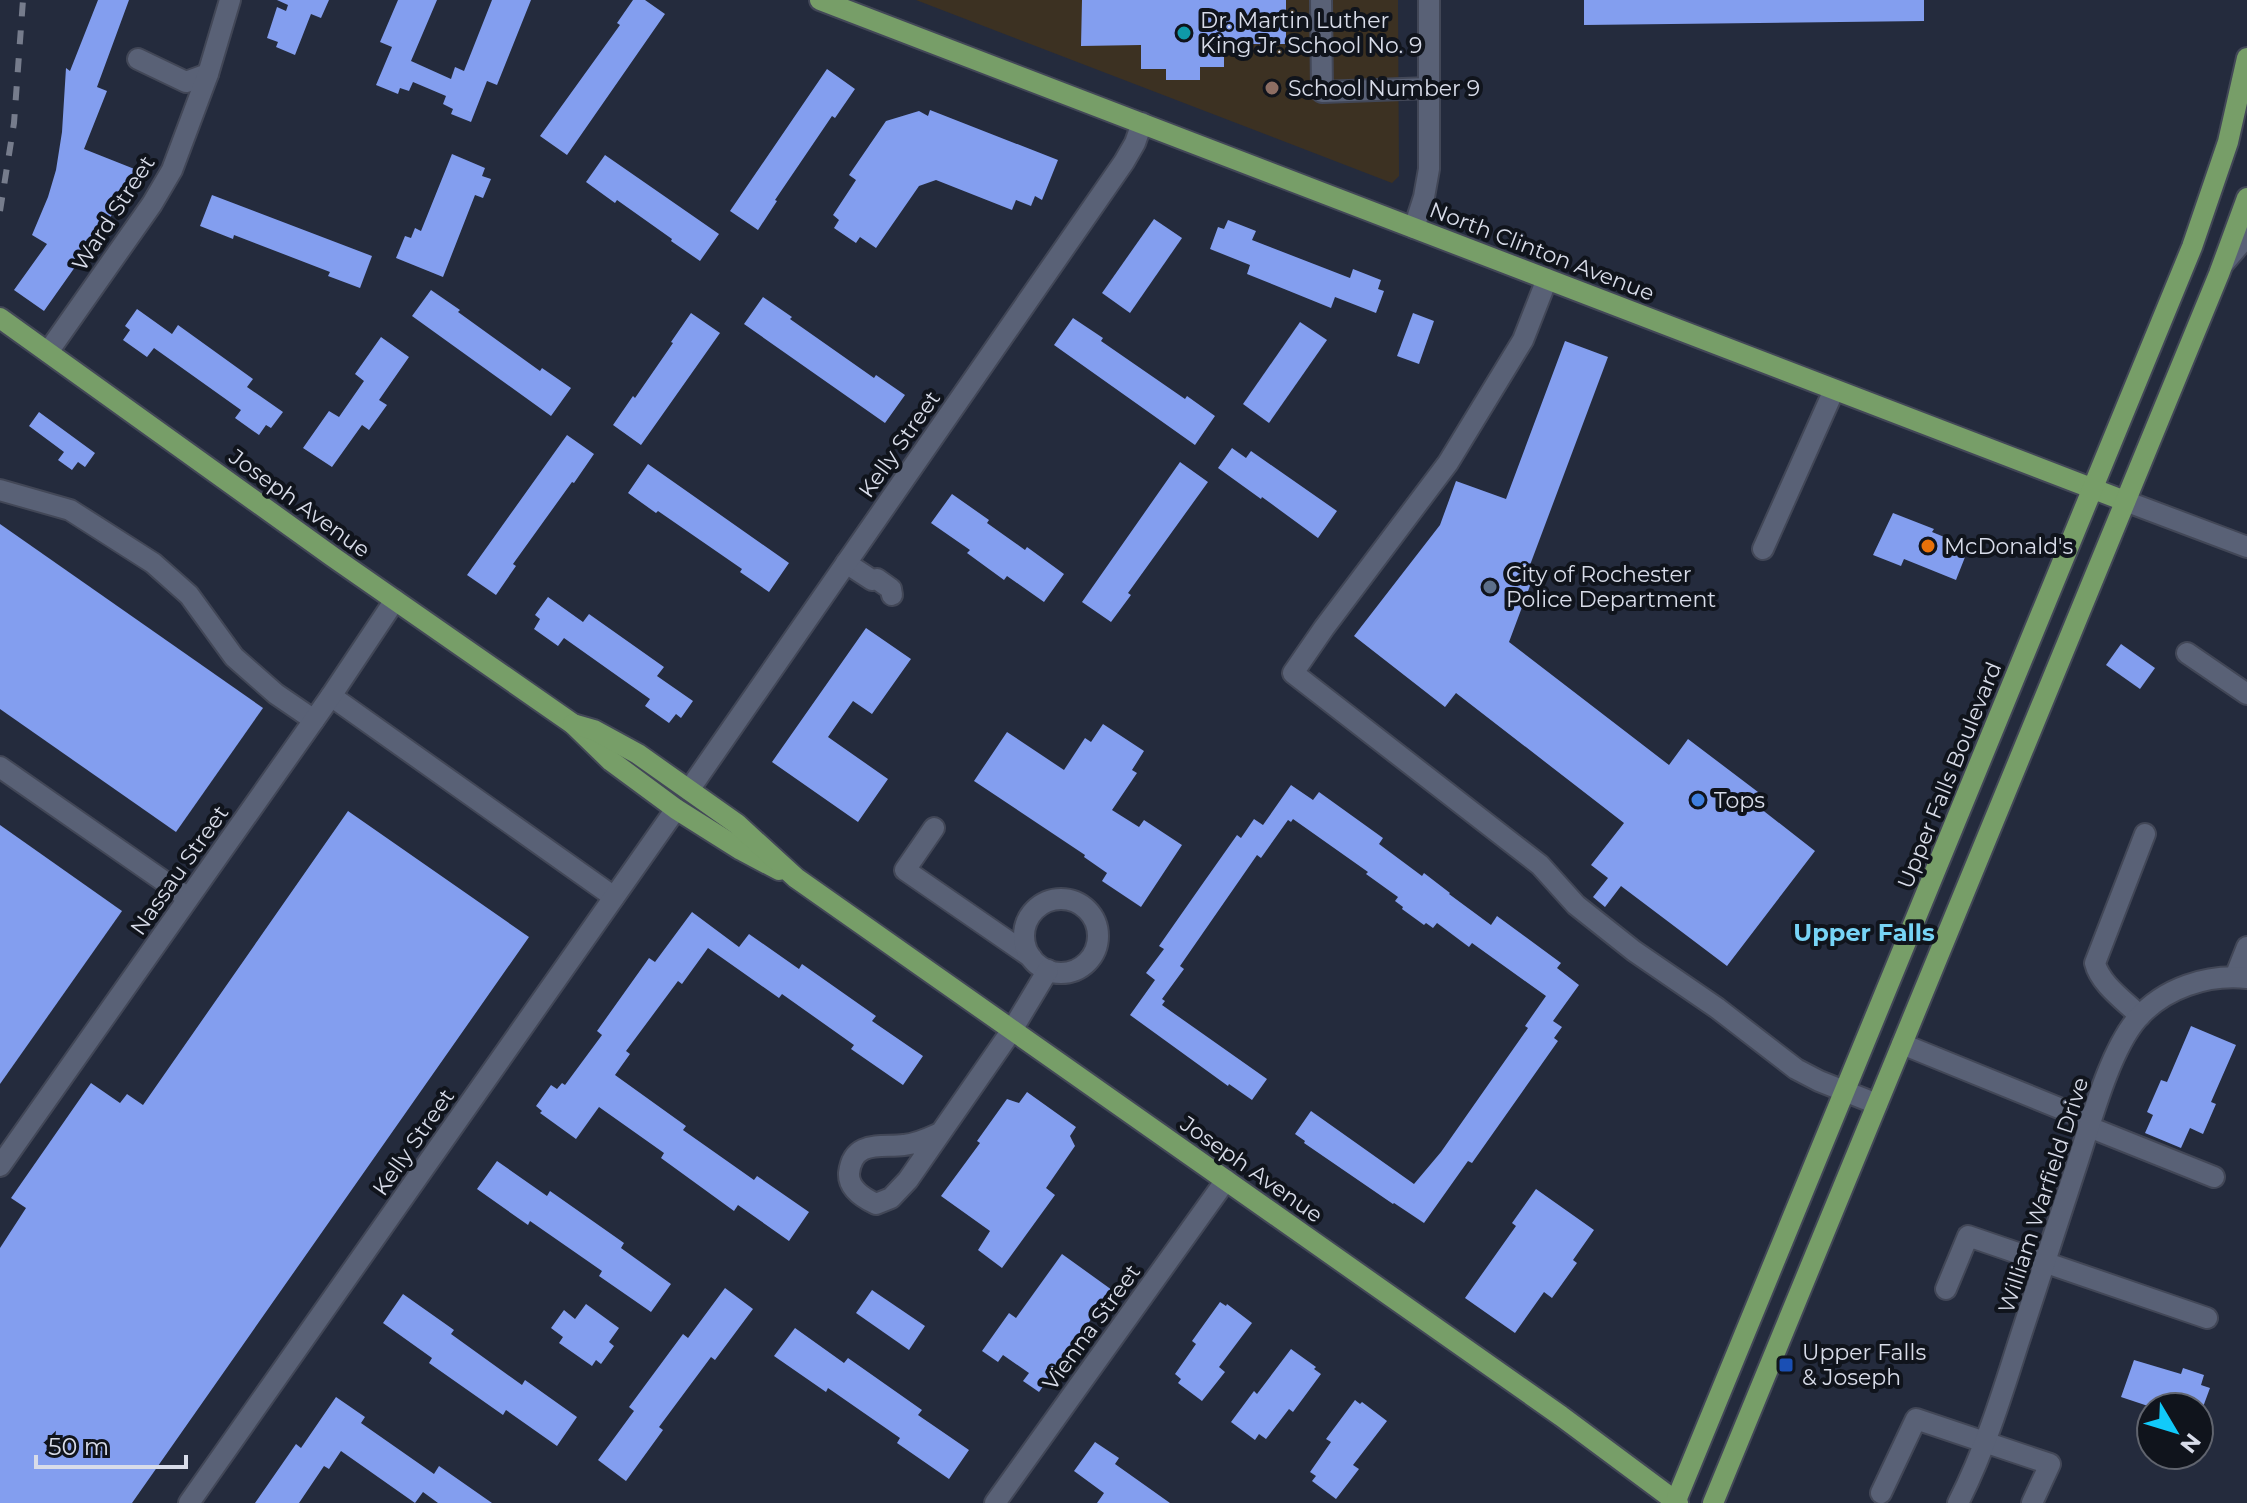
<svg xmlns="http://www.w3.org/2000/svg" width="2247" height="1503" font-family="Montserrat,sans-serif">
  <style>
    .education { fill: #3c3122 }
    .building { fill: #839eef }
    .lines { fill: none; stroke-linecap: round; stroke-linejoin: round }
    .minor-casing { stroke: #424757; stroke-width: 24 }
    .major-casing { stroke: #424757; stroke-width: 24 }
    .minor { stroke: #596176; stroke-width: 20 }
    .major { stroke: #779e68; stroke-width: 20 }
    .rail { stroke: #767c8c; stroke-width: 6; stroke-dasharray: 14 14; stroke-linecap: butt }
    .culture-dot { fill: #0f9aa8; stroke: #10141c; stroke-width: 3 }
    .education-dot { fill: #8d6e63; stroke: #10141c; stroke-width: 3 }
    .food-dot { fill: #e8710a; stroke: #10141c; stroke-width: 3 }
    .service-dot { fill: #5c6f8a; stroke: #10141c; stroke-width: 3 }
    .shop-dot { fill: #3f7fe0; stroke: #10141c; stroke-width: 3 }
    .transit-dot { fill: #1a4fb4; stroke: #10141c; stroke-width: 3 }
    .labels { text-anchor: middle; stroke-width: 8; stroke-linejoin: round; paint-order: stroke }
    .poi-label { font-size: 22px; fill: #d8dce9; stroke: #10141c; text-anchor: start }
    .street-label { font-size: 22px; fill: #d8dce9; stroke: #10141c }
    .neighbourhood-label { font-size: 24px; font-weight: bold; fill: #77d4f6; stroke: #10141c }
  </style>
  <rect width="100%" height="100%" fill="#242b3d"/>
  <polygon class="education" points="916,0 1398,0 1399,176 1392,183"/>
  <g class="building">
    <polygon points="98,0 129,0 97,87 107,91 84,149 142,172 44,311 14,290 47,244 32,235 48,197 56,170 62,132 66,68 70,71"/>
    <polygon points="277,0 329,0 321,18 311,14 295,55 276,47 278,42 267,38 277,7 286,11 288,5"/>
    <polygon points="398,0 437,0 411,61 451,79 455,67 464,71 492,0 531,0 497,85 487,81 471,122 451,114 453,109 443,104 446,96 413,82 409,91 400,88 398,94 376,85 392,47 380,42"/>
    <polygon points="633,0 645,0 665,14 567,155 540,136 620,25 617,23"/>
    <polygon points="1082,0 1286,0 1286,44 1224,44 1224,67 1200,67 1200,80 1166,80 1166,69 1141,69 1141,45 1081,46"/>
    <polygon points="1584,0 1924,0 1924,21 1584,25"/>
    <polygon points="827,69 855,89 835,118 832,116 775,200 777,201 758,230 730,211"/>
    <polygon points="930,110 1058,160 1042,200 1035,196 1031,206 1016,200 1012,210 936,180 919,186 876,248 860,237 856,243 834,228 839,220 833,215 856,180 849,175 886,121 919,111 928,116"/>
    <polygon points="452,154 485,168 482,176 491,179 483,198 475,195 443,277 396,258 405,236 411,238 415,228 421,231"/>
    <polygon points="605,155 719,234 700,261 671,241 672,239 617,200 615,203 586,182"/>
    <polygon points="212,195 372,256 360,288 328,276 330,272 234,235 233,239 200,226"/>
    <polygon points="1154,219 1182,238 1130,313 1102,293"/>
    <polygon points="1228,220 1256,231 1252,240 1350,278 1353,269 1381,280 1378,289 1384,291 1376,313 1335,297 1331,308 1247,274 1250,265 1210,249 1218,227 1224,229"/>
    <polygon points="431,290 460,310 458,312 540,371 542,368 571,388 551,416 412,316"/>
    <polygon points="763,297 792,317 790,319 874,378 876,375 905,395 885,423 744,324"/>
    <polygon points="137,309 172,334 178,325 253,379 247,387 283,412 271,428 266,425 259,435 235,418 241,410 154,348 147,357 123,340 130,330 125,326"/>
    <polygon points="691,313 720,333 641,445 613,425 633,396 635,398 673,343 671,342"/>
    <polygon points="1413,313 1434,321 1419,364 1397,356"/>
    <polygon points="1073,318 1103,338 1101,341 1185,399 1187,396 1215,416 1195,445 1054,345"/>
    <polygon points="1300,322 1327,340 1269,423 1243,404"/>
    <polygon points="381,337 409,357 379,400 387,405 369,430 362,425 332,467 303,448 329,411 339,417 364,381 355,374"/>
    <polygon points="1565,341 1608,357 1527,573 1534,575 1509,642 1669,765 1688,739 1758,792 1751,801 1815,851 1727,966 1621,886 1605,907 1593,897 1608,878 1591,865 1624,823 1456,693 1445,707 1354,636 1440,525 1456,481 1506,499"/>
    <polygon points="39,412 95,453 85,467 78,462 72,470 58,460 64,452 29,426"/>
    <polygon points="567,435 594,454 574,483 572,482 513,564 516,566 496,595 467,575"/>
    <polygon points="1232,448 1246,458 1251,451 1337,511 1318,538 1262,497 1261,499 1218,468"/>
    <polygon points="1180,462 1208,482 1128,593 1131,595 1111,622 1082,602"/>
    <polygon points="648,464 789,563 769,592 740,572 742,569 658,511 656,513 628,493"/>
    <polygon points="952,494 989,520 987,523 1025,550 1027,547 1064,574 1044,602 1007,576 1004,580 967,553 970,550 931,523"/>
    <polygon points="1893,513 1934,529 1932,532 1969,547 1956,580 1904,559 1901,566 1873,555"/>
    <polygon points="0,524 263,708 176,832 0,709"/>
    <polygon points="548,597 583,622 589,614 664,667 657,676 693,701 681,718 676,714 669,723 645,706 650,699 564,638 558,646 534,629 540,619 535,615"/>
    <polygon points="866,628 911,659 872,714 853,701 828,737 888,779 858,822 772,762"/>
    <polygon points="2121,644 2155,668 2140,689 2106,665"/>
    <polygon points="1103,724 1144,751 1132,770 1137,773 1112,810 1139,827 1144,820 1182,845 1141,907 1102,881 1107,873 1084,857 1085,855 974,781 1007,732 1064,770 1085,738 1091,742"/>
    <polygon points="1291,785 1313,800 1319,792 1383,838 1379,844 1422,876 1424,873 1450,893 1449,894 1491,925 1497,916 1561,963 1557,968 1579,985 1553,1021 1562,1027 1554,1038 1558,1041 1472,1163 1468,1161 1424,1223 1394,1203 1393,1204 1304,1143 1305,1141 1295,1134 1311,1111 1414,1184 1441,1152 1528,1028 1525,1026 1546,996 1472,943 1469,947 1437,923 1433,928 1426,923 1424,925 1402,909 1403,907 1395,901 1398,897 1366,874 1368,872 1293,819 1291,822 1288,820 1261,858 1257,855 1180,966 1184,969 1162,999 1165,1001 1162,1005 1267,1079 1252,1100 1229,1084 1228,1086 1130,1015 1155,980 1146,973 1164,949 1159,946 1201,886 1237,835 1241,838 1254,819 1263,825"/>
    <polygon points="348,811 529,937 132,1503 0,1503 0,1248 26,1208 11,1198 91,1083 120,1103 127,1094 143,1105"/>
    <polygon points="0,825 122,911 0,1084"/>
    <polygon points="692,912 739,947 749,934 799,969 802,964 876,1016 872,1021 923,1056 903,1085 851,1049 854,1045 782,994 779,998 708,948 682,984 678,981 626,1051 630,1054 615,1075 686,1126 683,1130 754,1180 757,1176 809,1212 789,1241 738,1205 734,1211 661,1158 664,1153 599,1107 576,1139 540,1113 542,1111 536,1106 551,1085 557,1089 562,1083 565,1085 602,1035 597,1031 649,958 655,962"/>
    <polygon points="2191,1026 2236,1045 2211,1102 2216,1104 2203,1134 2190,1128 2181,1148 2145,1133 2153,1115 2147,1112 2161,1080 2167,1082"/>
    <polygon points="1027,1092 1076,1127 1070,1136 1075,1146 1046,1188 1055,1195 1002,1268 978,1250 990,1231 941,1196 980,1143 977,1141 1007,1099 1019,1103"/>
    <polygon points="497,1161 547,1196 550,1191 624,1243 621,1248 671,1284 651,1312 599,1276 602,1271 530,1221 528,1225 477,1189"/>
    <polygon points="1536,1189 1594,1230 1573,1260 1577,1263 1552,1298 1544,1292 1515,1333 1465,1298 1516,1226 1512,1223"/>
    <polygon points="1062,1254 1112,1290 1039,1392 1023,1381 1029,1373 1003,1355 998,1362 982,1351 1009,1313 1016,1318"/>
    <polygon points="725,1288 753,1309 715,1360 711,1357 659,1427 663,1430 626,1481 598,1460 634,1411 629,1407 683,1334 688,1338"/>
    <polygon points="872,1290 925,1326 909,1350 856,1313"/>
    <polygon points="403,1294 454,1330 451,1334 522,1385 525,1380 577,1417 557,1446 506,1410 503,1415 429,1363 432,1358 383,1323"/>
    <polygon points="1220,1302 1226,1306 1227,1304 1252,1323 1219,1367 1225,1372 1202,1401 1178,1383 1181,1379 1175,1374 1196,1344 1192,1341"/>
    <polygon points="586,1304 619,1328 609,1342 614,1346 601,1364 596,1360 592,1366 559,1343 563,1337 551,1328 564,1310 575,1319"/>
    <polygon points="795,1328 844,1363 848,1358 922,1410 918,1415 969,1450 949,1479 897,1443 900,1438 828,1388 826,1392 774,1356"/>
    <polygon points="1291,1349 1316,1367 1314,1369 1321,1374 1293,1412 1289,1409 1266,1439 1259,1434 1255,1440 1231,1422 1254,1391 1257,1394"/>
    <polygon points="2134,1360 2181,1374 2183,1368 2204,1375 2201,1385 2210,1388 2203,1407 2151,1407 2121,1397"/>
    <polygon points="336,1397 365,1417 361,1423 434,1474 439,1466 492,1503 438,1503 423,1492 415,1503 341,1451 329,1469 324,1466 299,1503 255,1503 296,1444 301,1448"/>
    <polygon points="1355,1400 1360,1404 1362,1402 1387,1421 1353,1465 1359,1469 1336,1499 1312,1481 1316,1476 1310,1472 1331,1442 1326,1439"/>
    <polygon points="1095,1442 1119,1458 1115,1464 1170,1503 1097,1503 1104,1493 1074,1471"/>
  </g>
  <g class="lines">
    <defs>
      <g id="minor">
        <polyline points="1321,0 1322,92 1429,88"/>
        <polyline points="138,59 186,82 208,74"/>
        <polyline points="1414,228 1424,197 1429,169 1429,0"/>
        <polyline points="2224,263 2247,236"/>
        <polyline points="1547,279 1523,340 1448,463 1324,628 1293,673 1540,865 1576,905 1634,951 1717,1008 1796,1069 1819,1081 1877,1104"/>
        <polyline points="48,352 152,204 172,170 208,74 230,0"/>
        <polyline points="0,490 70,510 153,563 189,595 234,657 276,694 314,720"/>
        <polyline points="2125,501 2247,547"/>
        <polyline points="1763,549 1834,390"/>
        <polyline points="846,563 872,580 877,579 891,589 892,595"/>
        <polyline points="2187,653 2247,694"/>
        <polyline points="331,696 614,897"/>
        <polyline points="0,767 188,898"/>
        <polyline points="689,790 1124,162 1135,143 1142,123"/>
        <polyline points="934,828 905,870 1031,957"/>
        <circle cx="1061" cy="936" r="37"/>
        <polyline points="2235,977 2247,947"/>
        <path d="M2140,1016C2125,1001 2100,984 2095,963L2145,834"/>
        <polyline points="1902,1044 2091,1121"/>
        <polyline points="2089,1127 2214,1177"/>
        <path d="M940,1133C929,1138 917,1144 904,1145C882,1148 853,1139 849,1173C848,1189 863,1198 876,1204L891,1198L908,1180L1012,1030L1048,970"/>
        <polyline points="0,1166 331,696 395,600"/>
        <polyline points="1946,1289 1968,1236 2207,1318"/>
        <polyline points="1881,1493 1916,1419 2050,1464 2032,1503"/>
        <polyline points="189,1503 676,809"/>
        <polyline points="995,1503 1226,1180"/>
        <path d="M1958,1503C1984,1452 2001,1398 2018,1344C2038,1284 2057,1224 2077,1164C2091,1122 2109,1052 2137,1019C2164,988 2207,974 2247,978"/>
      </g>
      <g id="major">
        <polyline points="820,0 2125,501"/>
        <polyline points="0,318 333,557 573,724 611,761 676,809 741,850 779,870"/>
        <polyline points="573,724 594,730 638,754 737,824 796,878 1561,1416 1678,1503"/>
        <polyline points="1675,1503 2192,247 2228,142 2247,58"/>
        <polyline points="1713,1503 2219,274 2247,198"/>
      </g>
    </defs>
    <use href="#minor" class="minor-casing"/>
    <use href="#major" class="major-casing"/>
    <use href="#minor" class="minor"/>
    <use href="#major" class="major"/>
    <polyline class="rail" points="0,211 14,123 23,0"/>
  </g>
  <circle class="culture-dot" cx="1184" cy="33" r="8"/>
  <circle class="education-dot" cx="1272" cy="88" r="8"/>
  <circle class="food-dot" cx="1928" cy="546" r="8"/>
  <circle class="service-dot" cx="1490" cy="587" r="8"/>
  <circle class="shop-dot" cx="1698" cy="800" r="8"/>
  <rect class="transit-dot" x="1778" y="1357" width="16" height="16" rx="4"/>
  <g class="labels">
    <g class="poi-label">
      <text x="1200" y="28">Dr. Martin Luther<tspan x="1200" dy="25">King Jr. School No. 9</tspan></text>
      <text x="1288" y="96">School Number 9</text>
      <text x="1944" y="554">McDonald's</text>
      <text x="1506" y="582">City of Rochester<tspan x="1506" dy="25">Police Department</tspan></text>
      <text x="1714" y="808">Tops</text>
      <text x="1802" y="1360">Upper Falls<tspan x="1802" dy="25">&amp; Joseph</tspan></text>
    </g>
    <g class="street-label">
      <text transform="translate(113 213) rotate(-57)" y="8">Ward Street</text>
      <text transform="translate(1542 251) rotate(21)" y="8">North Clinton Avenue</text>
      <text transform="translate(899 444) rotate(-55)" y="8">Kelly Street</text>
      <text transform="translate(300 503) rotate(36)" y="8">Joseph Avenue</text>
      <text transform="translate(1949 775) rotate(-68)" y="8">Upper Falls Boulevard</text>
      <text transform="translate(179 870) rotate(-55)" y="8">Nassau Street</text>
      <text transform="translate(413 1142) rotate(-55)" y="8">Kelly Street</text>
      <text transform="translate(1252 1169) rotate(35)" y="8">Joseph Avenue</text>
      <text transform="translate(2043 1195) rotate(-72)" y="8">William Warfield Drive</text>
      <text transform="translate(1091 1327) rotate(-54)" y="8">Vienna Street</text>
    </g>
    <g class="neighbourhood-label">
      <text x="1864" y="941">Upper Falls</text>
    </g>
  </g>
  <g transform="translate(2175 1431) rotate(128)"><circle r="38" fill="#10141c" stroke="#60646e" stroke-width="2"/>
  <path d="M0-6L14 30L0 20L-14 30Z" fill="#11cafa"/>
  <text y="-12" font-size="22" font-weight="bold" text-anchor="middle" fill="#d8dce9">N</text>
  </g>
  <path d="M36 1455v12h150v-12" fill="none" stroke="#d8dce9" stroke-width="4"/>
  <text x="48" y="1455" font-size="24" fill="#d8dce9" stroke="#10141c" stroke-width="6" paint-order="stroke">50 m</text>
</svg>
